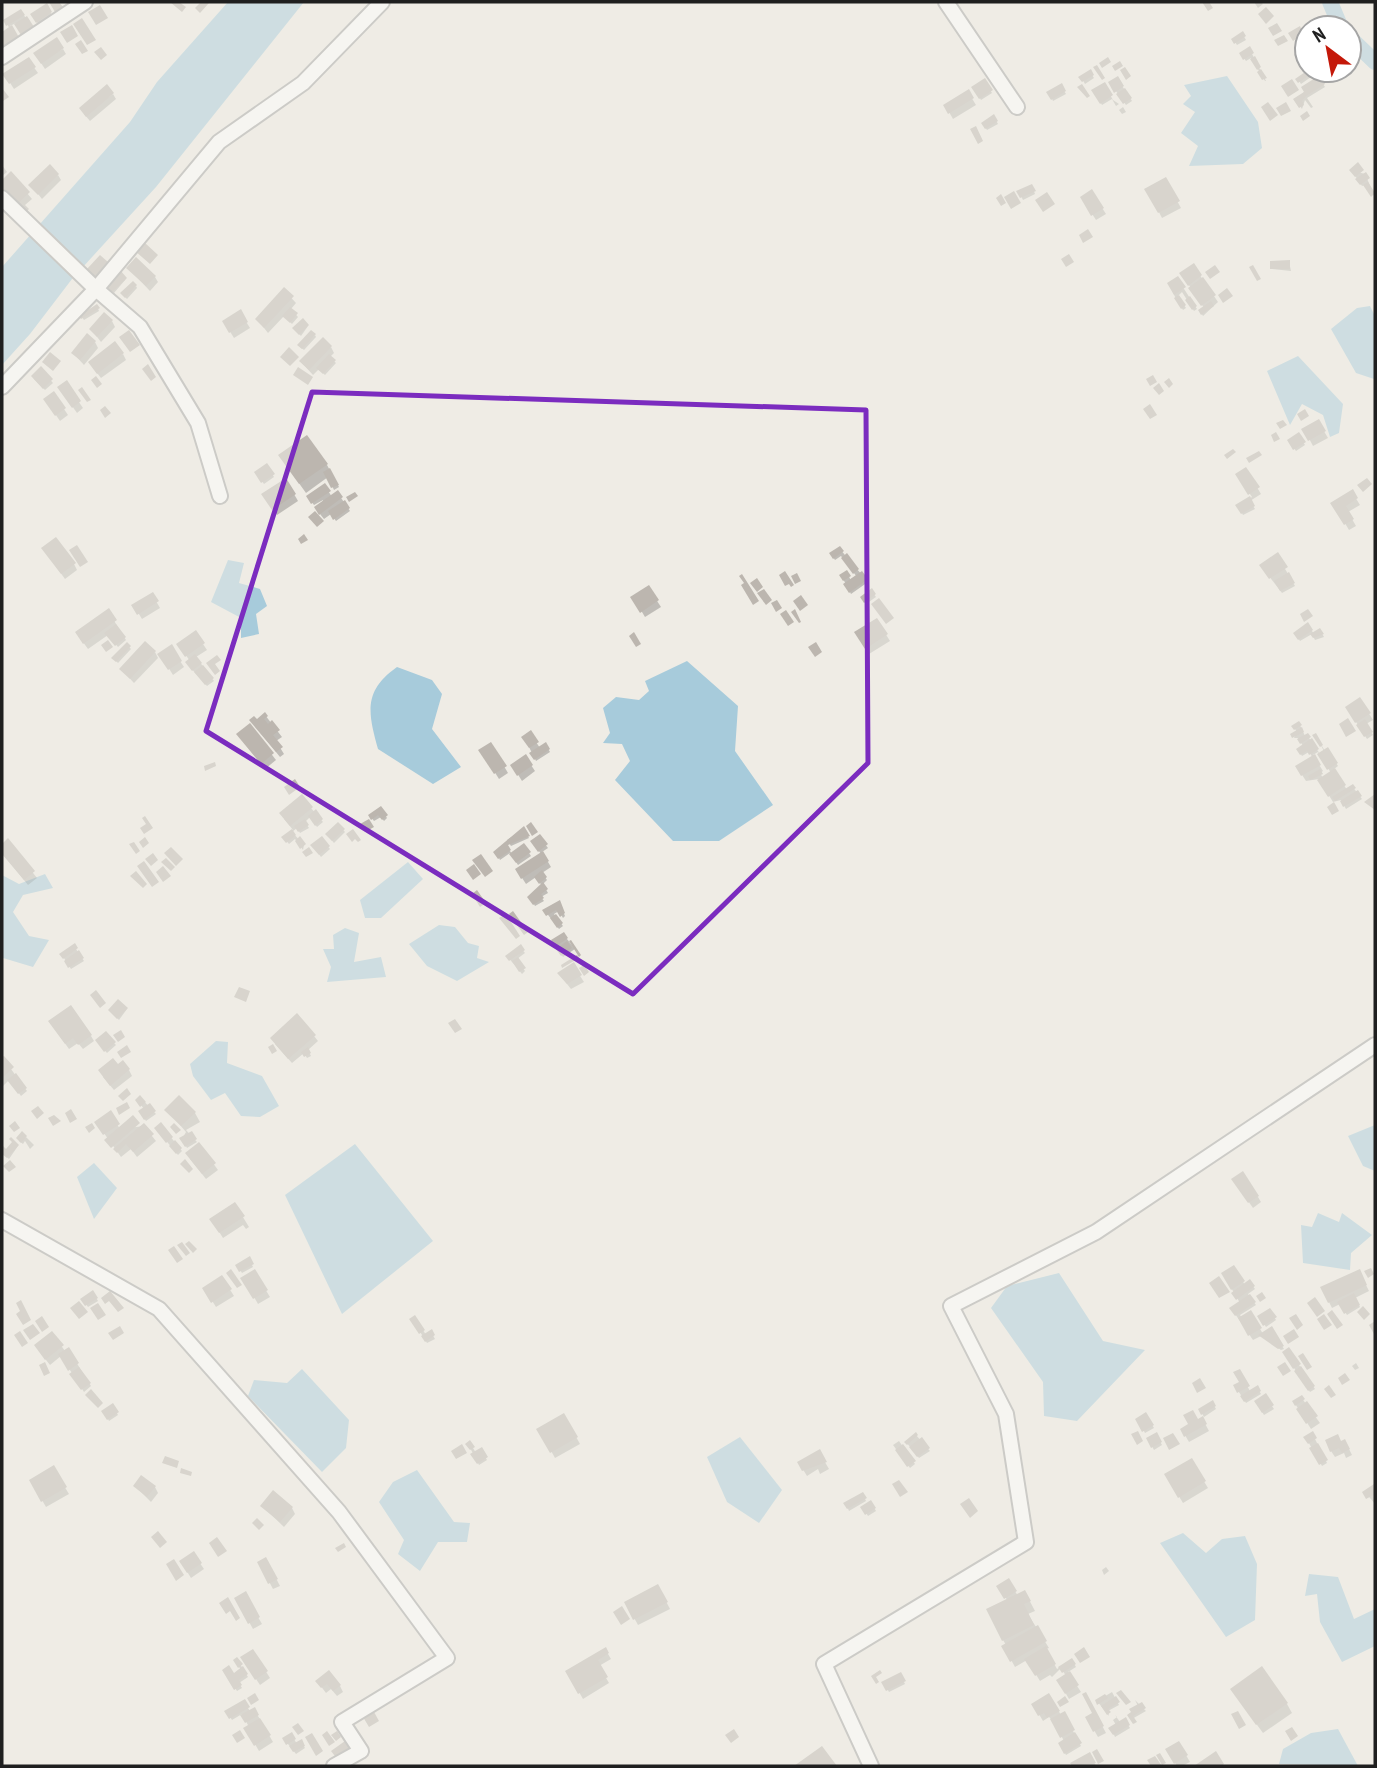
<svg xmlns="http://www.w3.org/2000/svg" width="1377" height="1768" font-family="'PT Sans Narrow',sans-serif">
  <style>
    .water { fill: #a7cbdb }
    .shadow { fill: #0003; fill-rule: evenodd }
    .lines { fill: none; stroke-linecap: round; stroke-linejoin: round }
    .canal { stroke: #a7cbdb; stroke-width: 16 }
    .building { fill: #bcb6af }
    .minor-casing { stroke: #a3a3a3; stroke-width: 18 }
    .minor { stroke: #fff; stroke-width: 14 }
    .marked { fill: none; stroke: #7b2cbf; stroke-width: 5; stroke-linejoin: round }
  </style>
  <rect width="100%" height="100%" fill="#efece5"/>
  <g class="water">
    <polygon points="228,2 304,2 156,187 72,279 30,334 2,365 2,267 130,122 157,82"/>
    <polygon points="1227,76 1258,122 1262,148 1243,164 1189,166 1198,146 1181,133 1195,112 1183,104 1191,96 1184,85"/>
    <polygon points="1370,306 1375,316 1374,379 1356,373 1331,329 1357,308"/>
    <polygon points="1298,356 1343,404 1339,433 1330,437 1323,415 1302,404 1290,425 1267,371"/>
    <polygon points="228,560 244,563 239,583 260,589 267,606 256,614 259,634 241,638 241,618 211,602"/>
    <polygon points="687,661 738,706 735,751 773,805 719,841 673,841 615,780 630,761 622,744 603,743 610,733 603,708 616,697 639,700 649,691 645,681"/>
    <path d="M397,667L432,680L442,694L432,729L461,767L433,784L378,749C368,713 363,691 397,667Z"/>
    <polygon points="408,862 423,879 381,918 365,918 360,900"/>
    <polygon points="45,874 53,888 23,895 13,912 29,936 49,940 33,967 3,958 2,961 2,875 19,884"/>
    <polygon points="439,925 455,927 468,943 479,946 477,958 489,962 457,981 427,966 409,944"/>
    <polygon points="345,928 359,933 354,962 381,957 386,977 327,982 331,967 323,949 334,949 333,935"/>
    <polygon points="216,1041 228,1042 227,1063 262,1076 279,1106 260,1117 241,1116 225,1093 211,1100 193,1076 190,1064"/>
    <polygon points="1375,1125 1375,1171 1363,1166 1348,1136"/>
    <polygon points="355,1144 433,1241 342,1314 285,1195"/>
    <polygon points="94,1163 117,1188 94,1219 77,1177"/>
    <polygon points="1318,1213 1339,1222 1342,1213 1372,1235 1351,1253 1350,1270 1303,1263 1301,1225 1312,1227"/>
    <polygon points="1059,1273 1103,1341 1145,1350 1077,1421 1044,1416 1043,1382 991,1308 1007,1286"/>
    <polygon points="302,1369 349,1420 346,1448 322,1472 248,1396 254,1380 287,1383"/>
    <polygon points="740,1437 782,1490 759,1523 727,1502 707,1457"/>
    <polygon points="417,1470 454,1522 470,1523 467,1542 438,1542 420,1571 398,1554 404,1540 379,1502 393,1482"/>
    <polygon points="1183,1533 1206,1553 1222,1539 1245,1536 1257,1564 1255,1620 1226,1637 1160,1543"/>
    <polygon points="1309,1574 1338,1577 1354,1619 1375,1609 1375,1646 1342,1662 1320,1622 1317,1594 1305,1596"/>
    <polygon points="1338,1729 1358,1766 1279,1764 1283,1749 1311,1733"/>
  </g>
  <g class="shadow">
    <polygon points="1254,2 1261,2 1263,4 1258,8"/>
    <polygon points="46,6 52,15 38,24 33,14"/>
    <polygon points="21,11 34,30 24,36 16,23 10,26 23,47 5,58 2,52 2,29 4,33 10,29 5,21"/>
    <polygon points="1242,33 1246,40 1237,45 1233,39"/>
    <polygon points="1249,48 1266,81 1265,81 1251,58 1246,61 1241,54"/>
    <polygon points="63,49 66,54 45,69 39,60"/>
    <polygon points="28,59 38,73 14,89 5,75"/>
    <polygon points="1313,70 1320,70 1322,74 1318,76 1325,87 1307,98 1313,107 1311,108 1305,100 1302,109 1296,100 1318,78"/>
    <polygon points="1090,72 1094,78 1085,84 1081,77"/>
    <polygon points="1308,72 1311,77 1301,84 1298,79"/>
    <polygon points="1117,78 1132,101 1126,105 1110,83"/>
    <polygon points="984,80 992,93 981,100 973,87"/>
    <polygon points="1104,84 1113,100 1119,104 1116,106 1112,99 1102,105 1094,91"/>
    <polygon points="1061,86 1066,94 1053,101 1049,92"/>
    <polygon points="968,92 976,105 953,119 945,105"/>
    <polygon points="113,94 116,99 90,121 84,114"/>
    <polygon points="1123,107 1126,112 1122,114 1119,110"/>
    <polygon points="994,117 998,124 987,130 983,124"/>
    <polygon points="2,165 7,172 2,176"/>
    <polygon points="1351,170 1365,174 1375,197 1365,185 1362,186"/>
    <polygon points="11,174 32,199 25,205 29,209 26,212 2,189 2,182"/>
    <polygon points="58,175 61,180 42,199 31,185"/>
    <polygon points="1165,179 1181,208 1162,218 1147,189"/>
    <polygon points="1032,186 1035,194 1023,200 1019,192"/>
    <polygon points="1092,192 1106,214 1096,220 1082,198"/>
    <polygon points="1289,262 1291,271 1272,269"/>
    <polygon points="1193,265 1218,302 1203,316 1200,311 1204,308 1181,273"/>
    <polygon points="128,268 155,277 158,282 150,291"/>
    <polygon points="1177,278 1197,309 1194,311 1182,292 1178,296 1186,308 1183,310 1176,299 1169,284"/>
    <polygon points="126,279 114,293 108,287"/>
    <polygon points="136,286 137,288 127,299 124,296"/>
    <polygon points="284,290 296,303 291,309 298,317 292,324 284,316 268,333 257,319"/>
    <polygon points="97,306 99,311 84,320 81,316"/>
    <polygon points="240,312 250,328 234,338 224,322"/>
    <polygon points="112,321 115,327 101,342 91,329"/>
    <polygon points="308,326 301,336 296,331"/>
    <polygon points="315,335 316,337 304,350 300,347"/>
    <polygon points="95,342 98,348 84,365 73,353"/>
    <polygon points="331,347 334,353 330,357 336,363 325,375 319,369 313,375 301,362"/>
    <polygon points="123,354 126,360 101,378 93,368"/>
    <polygon points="41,369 53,383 45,390 34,379"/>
    <polygon points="66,383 83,408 77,413 63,393"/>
    <polygon points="54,394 68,415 60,421 49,405"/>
    <polygon points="1318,421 1328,438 1313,446 1304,429"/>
    <polygon points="1299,435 1305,445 1296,451 1289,441"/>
    <polygon points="286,465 327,465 339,487 334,490 328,477 306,493"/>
    <polygon points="267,466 274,477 264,484 256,473"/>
    <polygon points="1246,469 1261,494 1250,501 1255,509 1243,515 1238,506 1252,497 1237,475"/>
    <polygon points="286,480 298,501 277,515 264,495"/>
    <polygon points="325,486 332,497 337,492 350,511 336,521 331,514 324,519 320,514 323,500 314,505 308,497"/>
    <polygon points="1352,492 1360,505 1348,512 1356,526 1349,530 1333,503"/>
    <polygon points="839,548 868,582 851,594 841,575 847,572 851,581 857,577 841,556 835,560 831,554"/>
    <polygon points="47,554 74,564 77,570 65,579"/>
    <polygon points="1277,555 1295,586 1282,593 1265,571"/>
    <polygon points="648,587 661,607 645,617 633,597"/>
    <polygon points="871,590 876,597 866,604 862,597"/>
    <polygon points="152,594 160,608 142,619 134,606"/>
    <polygon points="108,611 126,640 118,647 108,635 88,649 80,638"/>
    <polygon points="877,620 890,641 869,654 857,633"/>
    <polygon points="1308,625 1314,634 1320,630 1324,637 1315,640 1312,634 1300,641 1295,633"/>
    <polygon points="203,644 207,650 196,657 214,681 207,686 188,665 190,661 182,650"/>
    <polygon points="129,647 131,649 118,663 115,660"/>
    <polygon points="171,647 184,667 173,675 160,654"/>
    <polygon points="155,652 158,658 134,683 121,669"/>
    <polygon points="1360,699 1373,720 1366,724 1373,735 1367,739 1347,708"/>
    <polygon points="265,715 282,737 276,741 284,754 280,757 255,726"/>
    <path d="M1299,723L1305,736L1307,735L1320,754L1324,751L1315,735L1325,751L1327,749L1338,766L1334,769L1347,790L1352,786L1362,799L1346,809L1341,800L1333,802L1319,779L1306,781L1297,767L1313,758L1309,752L1302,756L1299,751L1303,746L1298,738H1294L1297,732L1293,726ZM1318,752L1331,773L1323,778L1320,773L1323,771L1313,755Z"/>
    <polygon points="249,725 276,760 265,769 242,740"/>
    <polygon points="530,733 540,748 546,745 550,752 536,761 524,737"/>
    <polygon points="491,744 508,773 499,779 481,750"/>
    <polygon points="525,756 535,771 522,781 512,765"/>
    <polygon points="311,808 323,822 317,827 310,817 305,822 309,828 300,833 297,828 292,832 304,845 303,850 295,839 289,844 284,838 293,830 284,819"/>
    <polygon points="381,809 387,818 384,821 381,817 374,821 370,816"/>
    <polygon points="338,824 345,832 334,843 328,836"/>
    <polygon points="524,829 529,838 511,846 507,840"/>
    <polygon points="539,836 548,848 542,852 551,867 542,873 547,880 543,884 548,893 541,897 544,901 535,906 530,897 542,886 536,877 526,884 517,870 541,854 532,841"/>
    <polygon points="321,838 330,849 321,857 312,845"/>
    <polygon points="8,841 37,878 28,885 2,853 2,846"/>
    <polygon points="506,845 512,854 524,845 531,856 518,865 510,853 500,860 496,852"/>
    <polygon points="559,902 565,916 563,918 559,911 554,914 563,926 559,929 545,911"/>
    <polygon points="563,934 575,949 563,957 553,941"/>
    <polygon points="74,946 84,961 71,969 62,955"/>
    <polygon points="520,947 525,953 517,959 525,971 522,974 507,956"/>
    <polygon points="573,965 584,982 571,989 559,974"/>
    <polygon points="127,1009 119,1020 111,1012"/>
    <polygon points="54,1028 91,1036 94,1041 83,1049 78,1043 69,1049"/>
    <polygon points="314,1036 318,1041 308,1050 311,1056 307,1058 304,1053 292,1063 275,1044"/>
    <polygon points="98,1043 114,1043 116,1045 107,1053"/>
    <polygon points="3,1058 27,1091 21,1096 9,1080 2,1087"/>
    <polygon points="118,1066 129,1070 132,1076 114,1090 103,1077"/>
    <polygon points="140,1097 156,1114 146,1121 140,1112 144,1109 137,1100"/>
    <polygon points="167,1110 195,1113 200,1122 186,1130 197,1142 187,1148 182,1139 186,1132"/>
    <polygon points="110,1113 120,1129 144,1126 156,1141 137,1157 131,1149 121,1157 96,1122"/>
    <polygon points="161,1125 182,1151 178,1155 158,1131"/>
    <polygon points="26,1137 34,1145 30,1149 25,1141 23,1144 19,1141"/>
    <polygon points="199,1144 218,1170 206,1179 190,1159"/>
    <polygon points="18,1146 9,1159 2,1153 2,1148 6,1151"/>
    <polygon points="1237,1185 1258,1197 1261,1202 1253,1208"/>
    <polygon points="235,1204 249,1227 246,1229 243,1225 223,1238 211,1219"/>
    <polygon points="249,1259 253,1267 242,1273 237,1265"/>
    <polygon points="1234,1267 1245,1285 1250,1282 1255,1289 1248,1294 1256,1305 1240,1315 1242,1318 1251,1313 1263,1334 1271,1329 1284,1349 1281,1350 1261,1336 1253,1340 1233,1311 1240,1303 1223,1274"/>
    <polygon points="254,1271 270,1297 258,1304 243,1278"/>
    <polygon points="222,1277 234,1296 216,1307 204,1288"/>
    <polygon points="1362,1277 1369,1291 1355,1298 1360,1307 1347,1315 1340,1304 1332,1308 1329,1302"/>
    <polygon points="93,1292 98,1301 88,1307 82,1299"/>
    <polygon points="1270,1310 1276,1320 1266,1327 1259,1317"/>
    <polygon points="415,1317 426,1335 431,1332 435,1339 427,1343 412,1319"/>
    <polygon points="52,1333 65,1351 68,1349 91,1386 84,1392 61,1356 50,1365 39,1351"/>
    <polygon points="1284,1353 1299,1365 1315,1389 1310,1392"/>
    <polygon points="1356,1363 1359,1368 1355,1370 1352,1366"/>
    <polygon points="1239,1371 1250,1391 1257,1387 1261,1394 1246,1403 1235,1386 1241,1382"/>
    <polygon points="1265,1396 1274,1409 1264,1415 1256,1402"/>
    <polygon points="1301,1397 1320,1423 1311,1429 1294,1402"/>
    <polygon points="1212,1402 1216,1409 1204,1417 1200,1410"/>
    <polygon points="113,1406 118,1415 109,1421 104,1411"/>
    <polygon points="564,1415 580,1444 555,1458 539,1429"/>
    <polygon points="1146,1415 1154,1428 1145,1433 1137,1419"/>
    <polygon points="1202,1418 1209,1431 1189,1442 1182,1430"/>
    <polygon points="1312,1433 1327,1463 1322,1466 1306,1438"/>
    <polygon points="1156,1434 1162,1445 1154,1450 1148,1439"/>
    <polygon points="916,1435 930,1451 919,1458 906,1442"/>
    <polygon points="899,1441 915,1464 910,1468 893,1445"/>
    <polygon points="470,1443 476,1453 481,1450 487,1460 479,1465 468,1444"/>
    <polygon points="1341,1443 1348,1447 1352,1455 1346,1458 1344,1453 1335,1457 1331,1451"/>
    <polygon points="819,1452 829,1469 820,1474 818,1469 807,1476 799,1463"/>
    <polygon points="1191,1460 1208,1488 1183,1503 1166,1475"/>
    <polygon points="53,1468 69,1494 46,1507 31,1481"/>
    <polygon points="135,1486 155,1487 158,1493 151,1502"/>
    <polygon points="1374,1487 1375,1489 1375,1504 1365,1492"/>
    <polygon points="863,1494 866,1501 849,1511 846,1504"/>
    <polygon points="871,1502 876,1511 868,1516 863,1508"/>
    <polygon points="262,1506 292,1508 295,1514 284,1527"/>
    <polygon points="193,1553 204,1569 191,1578 181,1562"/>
    <polygon points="266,1559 280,1586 273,1589 259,1563"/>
    <polygon points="1106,1567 1109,1571 1104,1575 1102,1570"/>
    <polygon points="1008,1580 1018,1596 1025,1592 1035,1611 1028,1614 1049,1648 1046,1649 1057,1669 1072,1660 1076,1667 1068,1672 1081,1692 1069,1699 1058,1680 1066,1676 1061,1668 1052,1677 1050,1675 1040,1681 1027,1660 1015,1667 1004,1647 1006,1645 1003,1640 1008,1601 998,1587"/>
    <polygon points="658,1586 670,1609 638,1625 626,1603"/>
    <polygon points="245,1594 262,1624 253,1629 236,1599"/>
    <polygon points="605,1649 611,1659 599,1666 609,1683 583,1699 567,1671"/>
    <polygon points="253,1651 270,1678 260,1685 242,1658"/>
    <polygon points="237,1659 248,1677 239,1683 242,1688 237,1691 224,1671 233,1675 241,1670 235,1661"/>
    <polygon points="900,1674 905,1684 889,1692 884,1683"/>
    <polygon points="317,1681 340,1686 343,1692 337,1696 331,1689 326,1693"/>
    <polygon points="1112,1692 1119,1705 1108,1711 1109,1716 1097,1701"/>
    <polygon points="1049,1695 1061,1715 1064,1714 1081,1746 1066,1755 1060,1744 1064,1741 1054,1722 1049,1717 1043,1721 1033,1704"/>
    <polygon points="1086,1695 1106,1733 1098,1737 1087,1718 1094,1714"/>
    <polygon points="1238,1699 1287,1704 1292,1713 1263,1733"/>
    <polygon points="1135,1700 1146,1711 1132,1719 1136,1726 1129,1715 1138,1706"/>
    <polygon points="244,1702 250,1711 254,1709 273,1742 259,1751 246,1729 249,1727 242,1714 232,1720 227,1712"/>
    <polygon points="1115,1715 1120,1722 1125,1720 1130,1728 1115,1737 1111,1728 1116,1725 1113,1720 1117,1717"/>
    <polygon points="291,1734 297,1744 301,1742 305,1748 296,1754 284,1739"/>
    <polygon points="1179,1743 1190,1762 1182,1766 1177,1766 1167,1750"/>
    <polygon points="1090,1754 1096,1766 1074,1766 1072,1764"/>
  </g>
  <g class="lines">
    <g class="canal">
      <polyline points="1330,2 1341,28"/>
      <polyline points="1349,37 1375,62"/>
    </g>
  </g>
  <g class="building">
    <polygon points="49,2 59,2 63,7 55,12"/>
    <polygon points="170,2 179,2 186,7 182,12"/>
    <polygon points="201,2 209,3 200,13 195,8"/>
    <polygon points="1202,2 1209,2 1213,8 1208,11"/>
    <polygon points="47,3 52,12 36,23 30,14"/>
    <polygon points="100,5 108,18 96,25 88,12"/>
    <polygon points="1266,7 1274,16 1266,24 1258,14"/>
    <polygon points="21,9 25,15 6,26 3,20"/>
    <polygon points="27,16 34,27 21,35 14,24"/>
    <polygon points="82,18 96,40 87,45 73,24"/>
    <polygon points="1277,23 1282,31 1273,36 1268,28"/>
    <polygon points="12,25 21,41 2,53 2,32"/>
    <polygon points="72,25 78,36 67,43 60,32"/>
    <polygon points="1300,26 1302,31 1307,28 1307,39 1300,43 1297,38 1293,41 1288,33"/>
    <polygon points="1243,31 1246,36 1234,44 1231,39"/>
    <polygon points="1284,35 1288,41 1278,46 1274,40"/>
    <polygon points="57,37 64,48 41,64 33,53"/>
    <polygon points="81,40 88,51 82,54 75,44"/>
    <polygon points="1250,46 1254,53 1243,60 1239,53"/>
    <polygon points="101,47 107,55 101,60 94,52"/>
    <polygon points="1255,56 1261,67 1257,70 1250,59"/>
    <polygon points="29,57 36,67 9,84 2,74"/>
    <polygon points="1108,57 1111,62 1102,68 1099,63"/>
    <polygon points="1120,61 1123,66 1115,71 1112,66"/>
    <polygon points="1097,65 1105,78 1102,80 1093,67"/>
    <polygon points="1125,67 1131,76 1126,80 1120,70"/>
    <polygon points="1091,69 1094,75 1082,82 1078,77"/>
    <polygon points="1261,69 1267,78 1262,80 1257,72"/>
    <polygon points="1308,70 1311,74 1298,83 1295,79"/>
    <polygon points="1320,75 1325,84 1306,96 1302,101 1304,105 1299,108 1293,99 1304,92 1301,87"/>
    <polygon points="1118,76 1124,86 1114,93 1108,82"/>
    <polygon points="985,78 993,90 979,99 971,87"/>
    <polygon points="1292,79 1299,90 1288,97 1281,86"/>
    <polygon points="1105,82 1113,95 1100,104 1091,90"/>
    <polygon points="1062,83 1066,91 1051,100 1046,92"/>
    <polygon points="107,84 114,93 86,117 79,108"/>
    <polygon points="1082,84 1090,96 1087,98 1077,87"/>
    <polygon points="2,88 9,97 3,101 2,99"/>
    <polygon points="1125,88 1132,98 1123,104 1116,94"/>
    <polygon points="969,89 974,98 948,114 943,105"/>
    <polygon points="1268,102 1278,115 1270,121 1261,107"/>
    <polygon points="1286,102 1291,111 1281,116 1276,108"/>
    <polygon points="1307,111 1310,116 1303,121 1300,116"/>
    <polygon points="994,114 998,121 985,129 981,123"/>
    <polygon points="976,126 983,141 978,144 970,129"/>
    <polygon points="1358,162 1364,170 1355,177 1349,170"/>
    <polygon points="50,164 59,174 38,195 28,185"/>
    <polygon points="11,171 30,192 16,205 2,190 2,180"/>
    <polygon points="1366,172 1370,178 1360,185 1355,179"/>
    <polygon points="1166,177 1180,201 1158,213 1144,189"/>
    <polygon points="1368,182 1375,193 1371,197 1363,185"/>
    <polygon points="1032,184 1036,191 1020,198 1016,191"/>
    <polygon points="1092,189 1104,208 1091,216 1080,197"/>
    <polygon points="1014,191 1021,203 1011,209 1004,197"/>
    <polygon points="1047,192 1055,204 1043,212 1035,200"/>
    <polygon points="1001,194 1006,203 1001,206 996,198"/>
    <polygon points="1088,229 1093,237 1083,243 1079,235"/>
    <polygon points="144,242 158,255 150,264 135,251"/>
    <polygon points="1069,254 1074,262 1066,267 1061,259"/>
    <polygon points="100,255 108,262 95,277 86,270"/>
    <polygon points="136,257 156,276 146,286 126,268"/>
    <polygon points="1290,260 1290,269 1270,269 1270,261"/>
    <polygon points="1194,263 1202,275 1188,286 1179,273"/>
    <polygon points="1215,265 1220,272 1210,279 1205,272"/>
    <polygon points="1253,265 1261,279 1257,281 1249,267"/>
    <polygon points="120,270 127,278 112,292 105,284"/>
    <polygon points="1178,276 1186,287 1174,295 1167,283"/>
    <polygon points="1203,277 1216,295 1201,306 1188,288"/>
    <polygon points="133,281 137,285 125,298 120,293"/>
    <polygon points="284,287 294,296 264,328 255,319"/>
    <polygon points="1227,288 1233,296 1223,303 1218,295"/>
    <polygon points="1179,295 1186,305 1181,309 1174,298"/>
    <polygon points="1190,296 1197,306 1192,310 1185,300"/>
    <polygon points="1211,301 1214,306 1201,315 1198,310"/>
    <polygon points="97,304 100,308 81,319 79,316"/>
    <polygon points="290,307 298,313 290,323 282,316"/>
    <polygon points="241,309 248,322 229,333 222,321"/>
    <polygon points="104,312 113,320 97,337 89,329"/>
    <polygon points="303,318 309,325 299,335 292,328"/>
    <polygon points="129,330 140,345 130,352 119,337"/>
    <polygon points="311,330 316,334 302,349 297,345"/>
    <polygon points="87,333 96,341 80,360 71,353"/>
    <polygon points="323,337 332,346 309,370 299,361"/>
    <polygon points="115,341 124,353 97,374 88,362"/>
    <polygon points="289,347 299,357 290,366 280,357"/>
    <polygon points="50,352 61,361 53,371 42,362"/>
    <polygon points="329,354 336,360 323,374 316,368"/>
    <polygon points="148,364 156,377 151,381 142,369"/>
    <polygon points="41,366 53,379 43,389 31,376"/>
    <polygon points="298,367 313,377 308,385 293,375"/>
    <polygon points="1153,375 1157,382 1150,386 1146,379"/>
    <polygon points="96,376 102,384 97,388 91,380"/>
    <polygon points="1169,378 1173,384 1169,388 1164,382"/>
    <polygon points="67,380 81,401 72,408 57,387"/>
    <polygon points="1159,383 1164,391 1159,395 1153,388"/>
    <polygon points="82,387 91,400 87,402 78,390"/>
    <polygon points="54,391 66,408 55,416 43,399"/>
    <polygon points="1150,404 1157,415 1150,419 1143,409"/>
    <polygon points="105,406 111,413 105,418 100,410"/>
    <polygon points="1305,409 1309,416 1301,421 1297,414"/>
    <polygon points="1319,419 1326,431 1308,441 1301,429"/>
    <polygon points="1283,420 1287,425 1280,429 1276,423"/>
    <polygon points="1276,432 1280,439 1274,442 1271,435"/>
    <polygon points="1299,432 1306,442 1293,450 1287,440"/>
    <polygon points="307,435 328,464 299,484 278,455"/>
    <polygon points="1233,449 1236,452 1227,459 1224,455"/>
    <polygon points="1259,451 1262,455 1249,463 1246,458"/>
    <polygon points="267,463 275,474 261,483 254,472"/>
    <polygon points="1246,467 1260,487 1248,495 1235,474"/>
    <polygon points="330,468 339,485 331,488 323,472"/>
    <polygon points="286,478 296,494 272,510 261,494"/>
    <polygon points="1367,478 1372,484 1363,492 1357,485"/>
    <polygon points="325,483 331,491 311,504 306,496"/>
    <polygon points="1353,489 1358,498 1346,506 1354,519 1344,525 1330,503"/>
    <polygon points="338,490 343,497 319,515 314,507"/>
    <polygon points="355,492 358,496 349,502 346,497"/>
    <polygon points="1250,496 1255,506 1241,514 1235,505"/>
    <polygon points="345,500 350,508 333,520 328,511"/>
    <polygon points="315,511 324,521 317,527 308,517"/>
    <polygon points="304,534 308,540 301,544 298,539"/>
    <polygon points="56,537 76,563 61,574 41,548"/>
    <polygon points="77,545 88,562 80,567 69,550"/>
    <polygon points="840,546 844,551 833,559 829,553"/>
    <polygon points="1278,552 1288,567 1269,579 1259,565"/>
    <polygon points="847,553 859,569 853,574 841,558"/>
    <polygon points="847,570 851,576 843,581 839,575"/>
    <polygon points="785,571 794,585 791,587 789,584 785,586 779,575"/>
    <polygon points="862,571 868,579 849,593 843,584"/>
    <polygon points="1289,572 1295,583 1280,591 1274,581"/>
    <polygon points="797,573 801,581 795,584 791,576"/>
    <polygon points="742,574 759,601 753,605 741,585 744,583 739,576"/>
    <polygon points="757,578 763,587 757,592 750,583"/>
    <polygon points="649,585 659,600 640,613 630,597"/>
    <polygon points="872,588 876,594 864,603 860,597"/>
    <polygon points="764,589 772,600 766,605 757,593"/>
    <polygon points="153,592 159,601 137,615 131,605"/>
    <polygon points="801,595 808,605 800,611 793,601"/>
    <polygon points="879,598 894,618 886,624 871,604"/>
    <polygon points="777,600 782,608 776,612 771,603"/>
    <polygon points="109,608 117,620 83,644 75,632"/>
    <polygon points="795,609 801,622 799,623 791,612"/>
    <polygon points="1308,609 1313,616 1304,622 1300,614"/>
    <polygon points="786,610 794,622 788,626 780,614"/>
    <polygon points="877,618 888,634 865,649 854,632"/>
    <polygon points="1308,622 1313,630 1298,640 1293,633"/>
    <polygon points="116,624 126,637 115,646 104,633"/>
    <polygon points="1320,628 1324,634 1313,638 1310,634"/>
    <polygon points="196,630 205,643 185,657 176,644"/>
    <polygon points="634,632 641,644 636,647 629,636"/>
    <polygon points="108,640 113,647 106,652 101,645"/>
    <polygon points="145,641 156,651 130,679 119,669"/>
    <polygon points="127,642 131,646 116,662 111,658"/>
    <polygon points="816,642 822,652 815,657 808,647"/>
    <polygon points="172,644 182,661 168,670 157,654"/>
    <polygon points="195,654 202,663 192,671 185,662"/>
    <polygon points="217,655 221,660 215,664 220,671 215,675 206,663"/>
    <polygon points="203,665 214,678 205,685 194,672"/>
    <polygon points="1360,697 1371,713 1355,723 1345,707"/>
    <polygon points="265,712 268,716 264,719 268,724 272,720 280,730 273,735 283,747 276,752 249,720 254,716 257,719"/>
    <polygon points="1348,718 1356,731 1346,737 1339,724"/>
    <polygon points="1365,719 1373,732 1364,737 1356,725"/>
    <polygon points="1299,721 1302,725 1294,730 1291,726"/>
    <polygon points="250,723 274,753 261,764 236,734"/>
    <polygon points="1302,727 1304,732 1292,738 1290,734"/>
    <polygon points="531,730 539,742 529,748 521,737"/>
    <polygon points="1308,733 1311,737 1300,744 1297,739"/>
    <polygon points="1316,733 1323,745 1320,747 1312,735"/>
    <polygon points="1312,738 1319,749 1309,755 1307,751 1300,755 1296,749"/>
    <polygon points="491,742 507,766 494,774 478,750"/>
    <polygon points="546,742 550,749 534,760 529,753"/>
    <polygon points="1328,747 1338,763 1327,770 1317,754"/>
    <polygon points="526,754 533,765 517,776 510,765"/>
    <polygon points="1315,754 1321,765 1301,776 1295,766"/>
    <polygon points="215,762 216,766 205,771 204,766"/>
    <polygon points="1335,768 1346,785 1328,797 1317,780"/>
    <polygon points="1320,769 1323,774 1310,780 1308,776"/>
    <polygon points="295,779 300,787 289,795 284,787"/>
    <polygon points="1353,784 1356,788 1335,801 1332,797"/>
    <polygon points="1358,790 1362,796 1343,807 1340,801"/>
    <polygon points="302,794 313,807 290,826 279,813"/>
    <polygon points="1375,794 1375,810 1364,802"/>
    <polygon points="1334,802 1339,811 1332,815 1327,807"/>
    <polygon points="381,806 388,815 382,820 378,815 371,820 368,815"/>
    <polygon points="316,809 323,819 315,826 308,816"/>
    <polygon points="145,816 153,828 144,834 140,828 146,824 142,818"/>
    <polygon points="305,819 309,825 298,832 294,826"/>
    <polygon points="369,819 374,827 365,832 360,824"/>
    <polygon points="338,822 345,829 332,841 325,834"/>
    <polygon points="531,822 538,832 532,836 526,826"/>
    <polygon points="524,826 530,836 508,845 511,850 498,859 493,852"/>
    <polygon points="292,829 296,835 286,843 281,837"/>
    <polygon points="353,829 361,840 358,842 355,839 352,842 346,834"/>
    <polygon points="540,834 548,844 538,852 530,841"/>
    <polygon points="300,836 306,844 300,849 295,841"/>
    <polygon points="322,836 330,846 319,855 310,845"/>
    <polygon points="145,837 149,843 143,848 139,842"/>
    <polygon points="8,838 35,871 24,880 2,854 2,844"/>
    <polygon points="134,842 140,851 136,854 129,844"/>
    <polygon points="524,843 531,852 516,863 509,854"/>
    <polygon points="171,847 183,859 176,866 164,853"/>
    <polygon points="309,847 313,853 306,857 302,852"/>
    <polygon points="543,851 549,861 521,879 515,869"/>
    <polygon points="153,853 158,860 151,866 145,859"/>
    <polygon points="481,854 493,871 485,877 472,860"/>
    <polygon points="166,858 175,867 171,871 161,862"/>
    <polygon points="144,861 159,882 152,887 137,866"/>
    <polygon points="474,864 481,874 473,880 466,870"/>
    <polygon points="163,866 171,876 163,882 156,872"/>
    <polygon points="542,870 547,877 539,884 534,877"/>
    <polygon points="136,871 147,884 143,888 130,876"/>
    <polygon points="543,882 548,889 541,894 544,898 533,905 527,897"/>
    <polygon points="477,890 486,903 480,907 472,894"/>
    <polygon points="560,900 565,913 560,917 556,910 546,916 542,910"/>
    <polygon points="513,911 528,932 524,935 509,914"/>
    <polygon points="506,914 520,936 516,939 499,918"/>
    <polygon points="556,914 563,923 557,928 550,918"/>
    <polygon points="564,932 568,938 555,947 551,940"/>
    <polygon points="571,940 581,955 579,957 569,941"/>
    <polygon points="567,941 572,948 561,956 556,949"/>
    <polygon points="75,943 78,948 63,959 59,954"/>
    <polygon points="521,944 525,950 509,961 505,956"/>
    <polygon points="79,950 84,958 68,968 64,961"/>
    <polygon points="577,955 579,958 562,968 561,965"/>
    <polygon points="518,957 526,968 519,972 512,961"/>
    <polygon points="574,962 582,975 567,984 557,973"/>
    <polygon points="584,965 589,972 584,976 579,968"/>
    <polygon points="239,987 250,991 246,1002 234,997"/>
    <polygon points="96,990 106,1003 100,1008 90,995"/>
    <polygon points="118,999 128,1008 117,1019 108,1010"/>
    <polygon points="71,1005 92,1035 78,1045 73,1038 65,1044 48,1021"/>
    <polygon points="297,1013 316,1035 288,1059 270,1038"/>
    <polygon points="455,1019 462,1029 455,1033 448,1023"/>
    <polygon points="121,1030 125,1037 118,1042 113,1035"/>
    <polygon points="106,1031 116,1042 104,1052 95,1040"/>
    <polygon points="273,1044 277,1051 272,1054 268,1047"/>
    <polygon points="127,1045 131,1052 121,1058 117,1052"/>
    <polygon points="308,1047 311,1053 304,1057 301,1052"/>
    <polygon points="4,1056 14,1067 2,1078 2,1057"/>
    <polygon points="113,1058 118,1064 123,1060 130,1069 110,1086 98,1070"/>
    <polygon points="16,1073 27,1088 18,1094 7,1080"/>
    <polygon points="127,1088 131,1094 123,1101 118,1096"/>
    <polygon points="140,1095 146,1102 140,1107 135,1100"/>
    <polygon points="179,1095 196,1112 181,1126 164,1110"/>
    <polygon points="127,1102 130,1108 119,1115 116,1108"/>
    <polygon points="150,1103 156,1111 144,1120 138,1111"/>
    <polygon points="38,1106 44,1113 37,1119 31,1111"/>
    <polygon points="71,1109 77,1119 70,1123 65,1113"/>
    <polygon points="111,1110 120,1124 103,1135 94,1122"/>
    <polygon points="54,1115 61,1121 53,1126 48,1118"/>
    <polygon points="133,1115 140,1123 111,1148 104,1140"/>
    <polygon points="15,1121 20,1128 14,1132 9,1126"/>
    <polygon points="161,1122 173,1137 166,1143 154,1128"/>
    <polygon points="92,1123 95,1128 89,1133 85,1127"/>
    <polygon points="144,1123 154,1134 133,1152 126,1144 117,1153 113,1149"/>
    <polygon points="174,1123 181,1130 176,1134 170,1127"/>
    <polygon points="22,1131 27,1136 21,1143 16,1138"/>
    <polygon points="192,1131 197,1139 185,1147 179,1138"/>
    <polygon points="11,1137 19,1145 7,1158 2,1154 2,1145 6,1149 12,1142 9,1139"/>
    <polygon points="175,1140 182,1148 176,1154 169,1146"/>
    <polygon points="199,1142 216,1163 202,1174 185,1153"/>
    <polygon points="185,1159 193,1169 189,1173 180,1164"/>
    <polygon points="10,1160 16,1167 9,1172 3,1166"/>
    <polygon points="1243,1171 1259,1196 1248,1203 1231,1179"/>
    <polygon points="235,1202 245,1216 219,1233 209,1219"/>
    <polygon points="189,1241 197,1249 193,1253 185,1244"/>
    <polygon points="182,1242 190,1253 186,1256 177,1245"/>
    <polygon points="174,1246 183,1259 177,1263 168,1250"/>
    <polygon points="250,1256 254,1264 239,1272 235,1265"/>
    <polygon points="1234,1265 1245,1281 1231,1290 1221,1273"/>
    <polygon points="1371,1268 1374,1274 1368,1278 1364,1271"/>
    <polygon points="231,1269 242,1285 237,1288 226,1273"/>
    <polygon points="255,1269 268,1290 253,1299 240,1278"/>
    <polygon points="1360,1269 1367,1285 1328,1303 1320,1287"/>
    <polygon points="222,1275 232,1289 211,1303 202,1288"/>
    <polygon points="1219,1276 1230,1292 1219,1298 1209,1283"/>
    <polygon points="1250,1279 1255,1286 1236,1300 1231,1293"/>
    <polygon points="93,1290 98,1298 85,1306 80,1299"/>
    <polygon points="110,1291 124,1308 118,1312 109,1301 105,1304 101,1298"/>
    <polygon points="1262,1292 1266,1298 1260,1302 1256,1296"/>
    <polygon points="1354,1293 1360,1305 1344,1314 1337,1302"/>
    <polygon points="1250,1294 1256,1302 1235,1316 1229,1308"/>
    <polygon points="1315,1297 1325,1311 1317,1317 1307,1303"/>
    <polygon points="21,1300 31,1320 23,1325 16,1314 20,1311 16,1303"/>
    <polygon points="79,1301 88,1312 79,1319 70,1308"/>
    <polygon points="98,1303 106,1315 98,1320 90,1308"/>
    <polygon points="1363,1306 1370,1314 1364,1320 1357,1312"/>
    <polygon points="1270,1308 1277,1317 1263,1326 1257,1316"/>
    <polygon points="1251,1310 1262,1328 1248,1336 1238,1318"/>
    <polygon points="1332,1310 1343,1325 1337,1329 1327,1314"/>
    <polygon points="1296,1314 1303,1325 1297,1330 1289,1318"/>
    <polygon points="1324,1314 1332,1325 1324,1330 1317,1319"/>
    <polygon points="415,1315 425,1330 419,1334 409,1319"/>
    <polygon points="42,1316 49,1327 42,1332 35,1321"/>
    <polygon points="1375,1321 1375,1336 1369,1325"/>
    <polygon points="33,1324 40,1333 30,1340 23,1330"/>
    <polygon points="120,1326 124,1333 113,1340 108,1333"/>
    <polygon points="1272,1326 1284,1346 1278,1349 1258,1335"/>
    <polygon points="432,1329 435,1335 425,1342 421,1336"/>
    <polygon points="1294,1329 1299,1337 1288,1344 1283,1336"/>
    <polygon points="20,1331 28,1343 22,1347 14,1335"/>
    <polygon points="52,1331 64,1345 45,1360 34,1345"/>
    <polygon points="69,1347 79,1363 68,1371 58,1354"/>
    <polygon points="1289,1347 1301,1364 1293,1369 1282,1352"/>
    <polygon points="1303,1353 1312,1367 1307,1370 1298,1356"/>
    <polygon points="45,1362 50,1373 44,1376 39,1365"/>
    <polygon points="1285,1362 1291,1371 1283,1376 1277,1367"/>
    <polygon points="1301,1366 1315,1386 1308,1391 1294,1371"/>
    <polygon points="79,1367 91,1383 81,1390 69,1374"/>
    <polygon points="1240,1369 1250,1386 1237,1393 1233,1385 1239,1382 1233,1372"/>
    <polygon points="1345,1373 1350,1380 1342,1385 1338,1378"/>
    <polygon points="1200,1378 1206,1388 1197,1393 1192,1383"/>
    <polygon points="1258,1385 1261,1391 1244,1402 1240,1396"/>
    <polygon points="1329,1385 1336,1395 1331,1398 1324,1389"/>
    <polygon points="91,1389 103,1403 98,1408 85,1395"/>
    <polygon points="1266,1393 1274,1405 1262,1413 1254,1401"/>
    <polygon points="1302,1395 1305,1399 1295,1406 1292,1401"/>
    <polygon points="1213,1400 1216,1406 1201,1415 1198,1409"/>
    <polygon points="1307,1401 1318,1416 1306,1424 1296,1409"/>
    <polygon points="113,1403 119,1412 107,1420 101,1411"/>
    <polygon points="1193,1410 1198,1419 1203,1416 1207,1424 1184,1437 1180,1429 1188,1424 1183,1415"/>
    <polygon points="1146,1412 1154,1425 1142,1432 1135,1419"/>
    <polygon points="564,1413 578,1437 550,1453 536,1429"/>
    <polygon points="1138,1431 1143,1441 1137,1445 1131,1434"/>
    <polygon points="1313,1431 1317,1438 1308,1444 1303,1437"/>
    <polygon points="916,1432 918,1435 907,1445 904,1442"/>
    <polygon points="1157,1432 1162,1442 1151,1448 1146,1438"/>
    <polygon points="1173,1433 1180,1444 1169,1450 1163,1438"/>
    <polygon points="1338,1434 1341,1441 1345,1439 1350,1449 1342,1453 1339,1448 1330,1452 1325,1440"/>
    <polygon points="922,1437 930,1448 917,1457 909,1447"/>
    <polygon points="470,1440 475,1447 470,1450 465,1444"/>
    <polygon points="1318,1443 1328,1460 1319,1465 1309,1448"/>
    <polygon points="462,1444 467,1453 456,1459 451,1451"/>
    <polygon points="903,1444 916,1461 907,1467 895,1450"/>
    <polygon points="482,1447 488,1457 477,1464 470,1454"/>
    <polygon points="820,1449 827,1462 802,1471 797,1462"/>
    <polygon points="165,1456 179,1461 177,1468 162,1463"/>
    <polygon points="1192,1458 1206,1481 1178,1498 1164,1474"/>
    <polygon points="54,1465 67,1487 41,1502 29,1480"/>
    <polygon points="181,1468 192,1472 191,1476 180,1473"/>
    <polygon points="141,1475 156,1486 147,1497 133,1486"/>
    <polygon points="899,1480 908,1492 900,1497 892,1484"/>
    <polygon points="1374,1484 1375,1494 1366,1499 1362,1492"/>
    <polygon points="273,1490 293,1507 280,1522 260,1506"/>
    <polygon points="863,1492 867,1498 847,1509 843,1503"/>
    <polygon points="969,1498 978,1511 970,1518 960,1504"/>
    <polygon points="871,1500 876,1508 865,1515 860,1507"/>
    <polygon points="257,1518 264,1525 259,1530 252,1523"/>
    <polygon points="158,1531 167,1542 160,1548 151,1537"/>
    <polygon points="217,1537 227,1551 218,1557 209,1543"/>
    <polygon points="344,1543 346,1547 338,1552 335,1548"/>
    <polygon points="194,1551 202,1563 187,1573 179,1561"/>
    <polygon points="266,1557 278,1579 268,1584 257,1562"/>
    <polygon points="174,1559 184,1575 176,1581 166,1564"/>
    <polygon points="1009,1578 1017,1591 1004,1599 996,1586"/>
    <polygon points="658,1584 668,1602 633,1620 624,1602"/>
    <polygon points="1025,1590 1031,1601 1024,1604 1034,1625 1002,1641 986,1609"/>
    <polygon points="246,1591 260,1617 248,1624 234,1598"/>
    <polygon points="228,1597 240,1618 236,1621 230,1611 226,1614 219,1603"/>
    <polygon points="622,1606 630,1619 621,1625 613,1612"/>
    <polygon points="1038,1625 1047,1641 1010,1662 1001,1646"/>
    <polygon points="1046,1646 1056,1664 1035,1676 1024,1659"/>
    <polygon points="606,1647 609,1653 598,1660 608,1677 578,1694 565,1671"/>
    <polygon points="1084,1647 1090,1657 1080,1663 1074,1654"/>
    <polygon points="253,1649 268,1671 255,1680 240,1657"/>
    <polygon points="237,1657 243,1664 238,1668 233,1660"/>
    <polygon points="1072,1658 1076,1664 1062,1673 1058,1667"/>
    <polygon points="229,1665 234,1673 243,1666 248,1674 239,1680 242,1685 234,1690 222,1670"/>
    <polygon points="1262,1666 1288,1703 1256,1725 1230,1689"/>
    <polygon points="329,1670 341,1685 333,1691 327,1684 321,1688 315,1681"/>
    <polygon points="880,1670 882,1673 876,1677 879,1682 876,1684 871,1676"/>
    <polygon points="1070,1671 1079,1685 1065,1694 1056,1680"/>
    <polygon points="901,1672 906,1681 886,1691 881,1682"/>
    <polygon points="1121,1690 1131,1702 1126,1705 1116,1693"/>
    <polygon points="1086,1692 1104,1726 1093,1732 1085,1717 1092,1713 1082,1694"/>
    <polygon points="255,1693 259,1700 251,1705 247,1698"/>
    <polygon points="1049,1693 1060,1711 1047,1718 1044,1713 1038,1716 1031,1704"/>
    <polygon points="1105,1694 1108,1698 1097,1705 1095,1700"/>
    <polygon points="1065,1696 1069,1702 1060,1707 1057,1702"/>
    <polygon points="1116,1696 1120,1702 1108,1709 1111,1712 1107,1715 1101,1706"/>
    <polygon points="245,1699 250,1707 229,1719 224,1711"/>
    <polygon points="1142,1702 1146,1708 1133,1716 1137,1722 1133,1724 1127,1715 1131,1712 1129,1709"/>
    <polygon points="255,1707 259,1715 245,1723 240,1715"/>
    <polygon points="1065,1711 1075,1730 1060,1738 1050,1719"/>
    <polygon points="1238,1711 1246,1725 1239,1729 1231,1714"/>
    <polygon points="374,1712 379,1721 369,1727 363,1717"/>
    <polygon points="1126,1717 1130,1725 1113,1735 1108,1728"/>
    <polygon points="260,1718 271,1735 254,1746 243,1728"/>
    <polygon points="298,1723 304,1731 298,1735 292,1727"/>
    <polygon points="1292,1727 1298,1736 1291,1741 1285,1731"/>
    <polygon points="734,1729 739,1737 731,1743 725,1735"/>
    <polygon points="240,1730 245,1738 237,1743 232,1735"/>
    <polygon points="327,1731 335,1742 329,1746 322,1735"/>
    <polygon points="337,1731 341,1737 336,1741 331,1735"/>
    <polygon points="292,1732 296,1739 286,1745 282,1738"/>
    <polygon points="1075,1732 1082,1743 1064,1754 1058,1743"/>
    <polygon points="312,1733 323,1751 316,1756 305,1737"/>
    <polygon points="302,1739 305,1746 293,1752 289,1746"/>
    <polygon points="345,1741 352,1751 338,1760 331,1751"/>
    <polygon points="1179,1741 1188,1755 1174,1764 1165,1749"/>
    <polygon points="822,1746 837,1766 794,1766"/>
    <polygon points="1097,1749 1104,1761 1098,1764 1092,1752"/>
    <polygon points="1216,1751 1224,1764 1222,1766 1194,1766"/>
    <polygon points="1090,1752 1096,1763 1072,1766 1070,1763"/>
    <polygon points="1160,1753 1166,1763 1162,1765 1156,1755"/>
    <polygon points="1155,1756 1162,1766 1151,1766 1147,1760"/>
  </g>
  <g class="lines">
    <defs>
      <g id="minor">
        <polyline points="946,2 1017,107"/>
        <polyline points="2,57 85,2"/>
        <polyline points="2,198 96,289 140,327 198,423 220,496"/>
        <polyline points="2,387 96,289 219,142 303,83 382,2"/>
        <polyline points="2,1220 159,1309 339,1512 447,1658 342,1722 361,1751 334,1766"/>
        <polyline points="871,1766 824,1664 1026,1542 1006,1414 951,1306 1096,1232 1375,1045"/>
      </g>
    </defs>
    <use href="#minor" class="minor-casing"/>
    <use href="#minor" class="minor"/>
  </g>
  <path d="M0 0H1377V1768H0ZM312,392L866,410L868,763L633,994L206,731Z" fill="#efece5" fill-opacity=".55" fill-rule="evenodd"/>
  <path class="marked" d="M312,392L866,410L868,763L633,994L206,731Z"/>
  <rect width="1377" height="1768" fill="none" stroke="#1f1f1f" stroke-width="7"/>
  <g transform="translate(1328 49) rotate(328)"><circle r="33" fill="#ffffff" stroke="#a5a5a5" stroke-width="2"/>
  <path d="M0-5L12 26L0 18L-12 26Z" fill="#c41809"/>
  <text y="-10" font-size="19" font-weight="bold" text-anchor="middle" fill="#1f1f1f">N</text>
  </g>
</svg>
